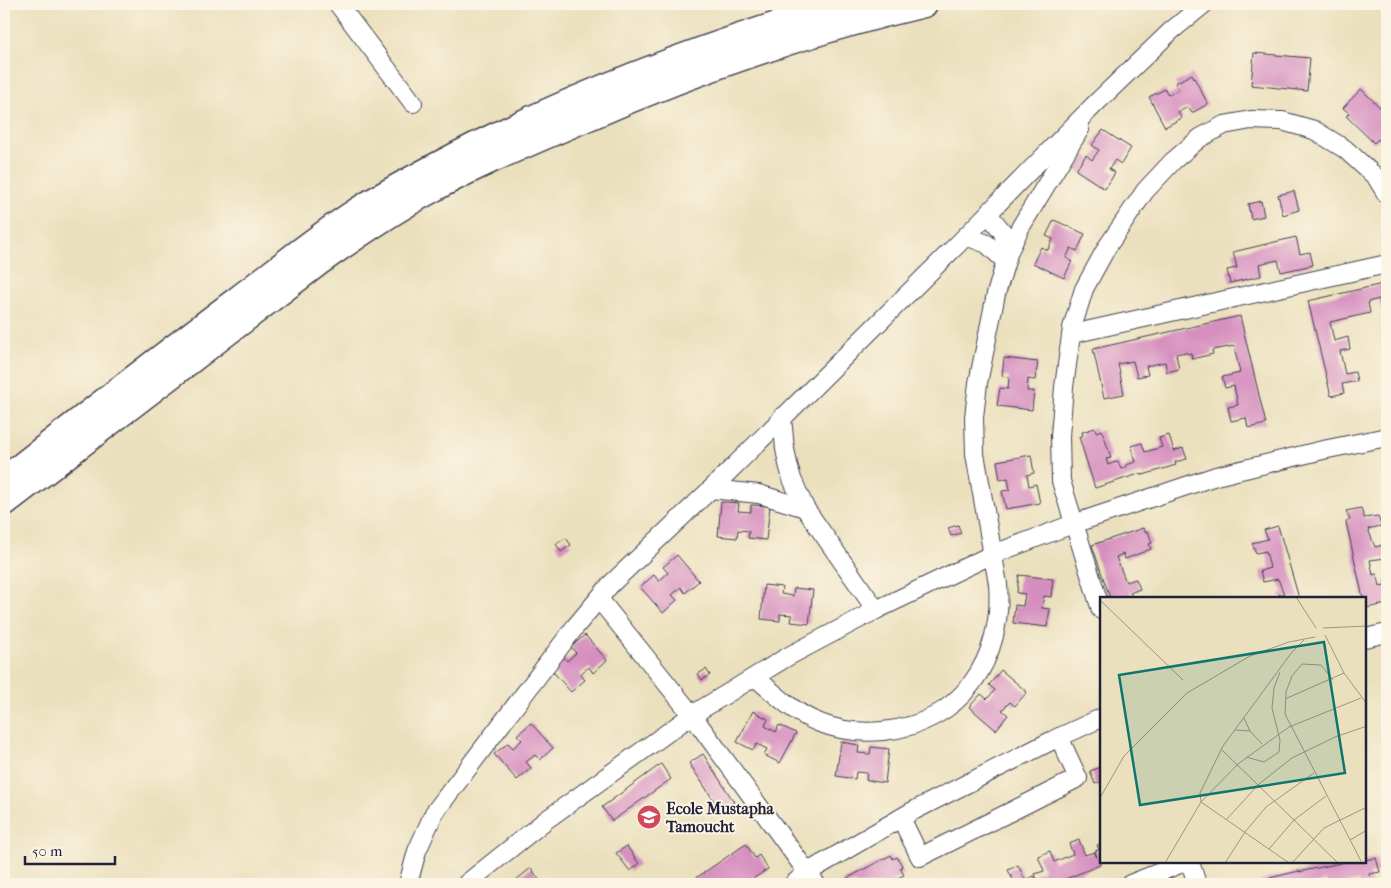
<svg xmlns="http://www.w3.org/2000/svg" width="1391" height="888" font-family="'IM FELL French Canon',serif">
  <style>
    .building { fill: #d68ebf }
    .lines { fill: none; stroke-linecap: round; stroke-linejoin: round }
    .minor-casing { stroke: #403e4e; stroke-width: 20 }
    .highway-casing { stroke: #403e4e; stroke-width: 29 }
    .minor { stroke: #fff; stroke-width: 18 }
    .highway { stroke: #fff; stroke-width: 26 }
    .labels { text-anchor: middle; stroke-width: 4; stroke-linejoin: round; paint-order: stroke }
    .poi-label { font-size: 16px; font-weight: bold; fill: #22223b; stroke: #fcf5e5; text-anchor: start }
    .inset-road { fill: none; stroke: #9b9489; stroke-width: 1 }
    .view { fill: #0f766e; fill-opacity: 0.15; stroke: #0f766e; stroke-width: 2.5 }
    .inset-edge { fill: none; stroke: #22223b; stroke-width: 2.5 }
  </style>
  <rect width="100%" height="100%" fill="#fcf5e5"/>
  <filter id="ink" filterUnits="userSpaceOnUse"><feTurbulence type="fractalNoise" baseFrequency=".02" numOctaves="2"/><feDisplacementMap in="SourceGraphic" scale="10" xChannelSelector="R" yChannelSelector="G"/><feConvolveMatrix kernelMatrix="1 2 1 2 8 2 1 2 1" color-interpolation-filters="sRGB"/></filter>
  <filter id="wash" filterUnits="userSpaceOnUse"><feTurbulence type="fractalNoise" baseFrequency=".0096" numOctaves="4" result="noise"/><feDisplacementMap in="SourceGraphic" scale="20" xChannelSelector="R" yChannelSelector="G"/><feGaussianBlur stdDeviation="1.12" result="paint"/><feColorMatrix in="noise" values="0 0 0 0 0 0 0 0 0 0 0 0 0 0 0 0 0 1.4 0 .05"/><feComposite in="paint" operator="in"/></filter>
  <g filter="url(#wash)">
    <rect width="100%" height="100%" fill="#ebe0bd"/>
    <g id="blocks">
      <g class="building">
        <polygon points="1254,53 1310,58 1307,91 1251,85"/>
        <polygon points="1192,74 1208,104 1192,113 1188,107 1178,112 1182,118 1165,127 1149,97 1165,89 1168,95 1179,90 1175,83"/>
        <polygon points="1361,89 1387,114 1387,138 1382,143 1378,139 1374,143 1346,116 1349,113 1343,108"/>
        <polygon points="1103,130 1131,148 1121,164 1115,160 1109,169 1115,173 1105,189 1076,170 1086,155 1092,160 1099,150 1092,145"/>
        <polygon points="1294,191 1299,210 1283,215 1278,195"/>
        <polygon points="1261,201 1264,216 1251,219 1248,204"/>
        <polygon points="1054,220 1085,234 1077,251 1071,248 1066,258 1072,261 1064,278 1033,263 1041,247 1048,250 1053,239 1046,236"/>
        <polygon points="1296,237 1300,254 1310,252 1313,265 1281,272 1278,260 1259,264 1261,276 1230,283 1227,270 1237,268 1233,252"/>
        <polygon points="1387,283 1387,312 1382,313 1379,299 1368,302 1370,313 1330,322 1334,341 1348,337 1350,349 1340,351 1345,374 1355,372 1357,381 1342,384 1344,393 1331,396 1308,301"/>
        <polygon points="1240,316 1266,424 1248,428 1246,418 1231,421 1228,407 1238,405 1234,386 1225,388 1222,377 1240,373 1234,346 1212,350 1213,354 1192,359 1191,353 1187,354 1186,352 1176,354 1179,369 1167,372 1165,362 1146,366 1148,375 1137,377 1133,361 1118,364 1124,394 1104,398 1093,349"/>
        <polygon points="1004,358 1038,362 1035,380 1028,379 1027,391 1034,391 1032,410 997,406 1000,388 1008,389 1009,377 1002,376"/>
        <polygon points="1095,428 1096,432 1102,430 1111,458 1106,459 1108,465 1118,461 1121,469 1127,467 1126,465 1136,462 1131,446 1142,443 1145,452 1162,447 1159,438 1169,435 1174,451 1183,448 1187,459 1175,462 1176,465 1143,475 1142,473 1095,488 1079,437 1083,435 1082,432"/>
        <polygon points="1031,455 1034,473 1027,475 1029,486 1036,484 1040,503 1006,509 1002,491 1010,490 1008,478 1000,480 997,461"/>
        <polygon points="721,502 739,503 738,511 751,512 751,505 770,506 766,540 748,538 749,531 738,530 737,538 718,536"/>
        <polygon points="1361,508 1364,518 1378,516 1381,526 1368,529 1375,547 1384,545 1386,558 1370,560 1373,575 1377,574 1380,586 1385,585 1385,580 1387,580 1387,604 1365,608 1365,598 1363,598 1346,522 1350,520 1346,511"/>
        <polygon points="958,525 961,533 951,536 948,528"/>
        <polygon points="1278,526 1299,598 1280,598 1279,594 1284,594 1278,579 1263,582 1260,571 1270,568 1266,551 1256,553 1252,543 1268,539 1264,530"/>
        <polygon points="1143,528 1145,532 1148,531 1152,543 1149,544 1151,549 1125,559 1123,554 1116,557 1126,582 1136,579 1140,589 1130,593 1133,598 1110,598 1092,545"/>
        <polygon points="566,538 571,545 561,552 556,544"/>
        <polygon points="677,555 699,581 685,593 681,587 672,595 677,600 663,613 640,587 654,575 659,581 668,573 663,567"/>
        <polygon points="1019,575 1053,579 1051,597 1044,596 1042,608 1050,609 1047,627 1013,623 1015,605 1023,606 1025,594 1017,593"/>
        <polygon points="764,585 782,587 781,594 793,596 794,588 813,590 809,624 791,622 792,615 780,614 780,621 761,619"/>
        <polygon points="585,635 607,660 593,673 589,667 580,674 585,680 571,692 548,666 562,655 567,661 576,653 571,647"/>
        <polygon points="706,669 710,675 702,680 698,674"/>
        <polygon points="1001,670 1027,692 1015,706 1010,702 1002,710 1008,715 996,730 969,707 981,694 987,699 995,690 989,685"/>
        <polygon points="753,711 768,719 765,726 776,732 779,725 796,733 780,763 764,755 767,749 757,744 753,750 737,742"/>
        <polygon points="531,723 553,748 540,760 535,755 526,762 531,768 517,780 494,754 508,743 513,748 522,740 517,735"/>
        <polygon points="841,742 859,745 858,753 870,754 871,747 889,749 885,783 866,780 867,773 856,772 855,779 836,776"/>
        <polygon points="703,754 734,802 720,810 689,763"/>
        <polygon points="661,764 671,779 612,821 602,807"/>
        <polygon points="1101,767 1101,782 1095,784 1090,771"/>
        <polygon points="1079,840 1085,855 1094,852 1098,860 1095,851 1099,850 1097,845 1101,843 1100,865 1053,884 1039,884 1035,874 1044,871 1038,856 1050,851 1054,862 1073,854 1069,844"/>
        <polygon points="746,844 755,858 759,855 768,869 745,884 687,884"/>
        <polygon points="627,846 639,864 630,871 616,853"/>
        <polygon points="891,855 893,859 897,857 903,867 900,868 904,875 886,884 843,884 842,881"/>
        <polygon points="1376,858 1380,872 1369,874 1371,884 1360,884 1359,881 1342,884 1327,884 1326,881 1315,884 1254,884 1262,882 1261,880 1299,871 1299,872 1345,862 1365,862 1365,860"/>
        <polygon points="1018,865 1025,880 1034,876 1038,884 1003,884 1013,880 1008,870"/>
        <polygon points="531,868 540,881 535,884 511,884"/>
      </g>
    </g>
  </g>
  <g filter="url(#ink)">
    <use href="#blocks" fill-opacity="0" stroke="#403e4e" stroke-width="1"/>
    <g class="lines">
      <defs>
        <g id="minor">
          <polyline points="338,4 413,103"/>
          <polyline points="988,214 1002,231 1009,251"/>
          <polyline points="966,236 987,244 1005,261"/>
          <polyline points="1072,334 1387,264"/>
          <polyline points="782,417 785,449 788,464 792,479 805,508 876,610"/>
          <polyline points="711,489 759,494 805,508"/>
          <polyline points="599,599 692,715 816,884"/>
          <polyline points="1101,610 1061,481 1060,436 1064,387 1072,328 1084,289 1107,247 1145,191 1173,161 1200,138 1224,125 1251,120 1282,121 1314,130 1345,149 1376,177 1387,195"/>
          <polyline points="1365,638 1387,633"/>
          <path d="M755,677C775,694 795,714 820,723C840,731 861,733 883,731C961,724 1004,659 998,584L975,454L974,417L978,383L996,294L1009,251L1020,228L1080,129"/>
          <polyline points="901,818 920,857 1078,778 1059,737"/>
          <polyline points="1190,862 1197,884"/>
          <polyline points="408,884 417,851 434,813 575,627 610,585 711,489 966,236 1095,104 1171,31 1204,4"/>
          <polyline points="466,884 546,820 692,715 787,657 876,610 991,555 1073,524 1216,476 1323,450 1387,437"/>
          <polyline points="793,884 808,872 911,812 1051,741 1101,718"/>
          <polyline points="1130,884 1185,862"/>
        </g>
        <g id="highway">
          <path d="M4,480C81,419 159,359 237,300C277,270 317,237 359,210C397,186 436,166 475,146C594,87 718,41 846,4"/>
          <path d="M4,503L319,262C354,237 389,213 427,192C477,164 531,142 584,119C694,71 808,31 924,4"/>
        </g>
      </defs>
      <use href="#minor" class="minor-casing"/>
      <use href="#highway" class="highway-casing"/>
      <use href="#minor" class="minor"/>
      <use href="#highway" class="highway"/>
    </g>
  </g>
  <defs>
    <symbol id="school-disc" viewBox="-11 -11 22 22"><circle r="9.5" fill="#d1495b" stroke="#fcf5e5"/><path d="M0-5L7-2L0 1L-7-2ZM-4 1L0 2.5L4 1V4Q0 6-4 4Z" fill="#fff"/></symbol>
  </defs>
  <g fill-rule="evenodd">
    <use href="#school-disc" x="635" y="803" width="28" height="28"/>
  </g>
  <g class="labels">
    <g class="poi-label">
      <text x="666" y="814">Ecole Mustapha<tspan x="666" dy="18">Tamoucht</tspan></text>
    </g>
  </g>
  <g transform="translate(1100 597)">
    <rect width="266" height="266" fill="#ebe0bd"/>
    <path class="inset-road" d="M196,0L216,31M0,3L83,83M223,31L267,29M225,38L244,76L267,107M233,83L221,68L202,67L192,79L186,95L185,117L261,264M185,102L244,76M144,121L150,134L162,147M135,133L150,134M121,152L238,266M146,160L164,165L179,155L180,143L172,111L174,91L180,75M0,201L24,159L87,96L150,59L189,45L215,40M126,223L159,187L192,161L235,140L267,129M250,243L267,233M169,252L194,223L226,199M65,266L101,205L138,167L189,130L261,101M125,266L145,235L166,210L214,176M189,266L101,205L100,196L123,149L192,55L204,43M192,266L224,231L267,210"/>
    <path class="view" d="M224,45L245,176L40,208L19,78Z"/>
    <rect width="266" height="266" class="inset-edge"/>
  </g>
  <rect width="1391" height="888" fill="none" stroke="#fcf5e5" stroke-width="20"/>
  <path d="M25 856v8h90v-8" fill="none" stroke="#22223b" stroke-width="2.5"/>
  <text x="32" y="856" font-size="15" fill="#22223b" stroke="#fcf5e5" stroke-width="4" paint-order="stroke">50 m</text>
</svg>
